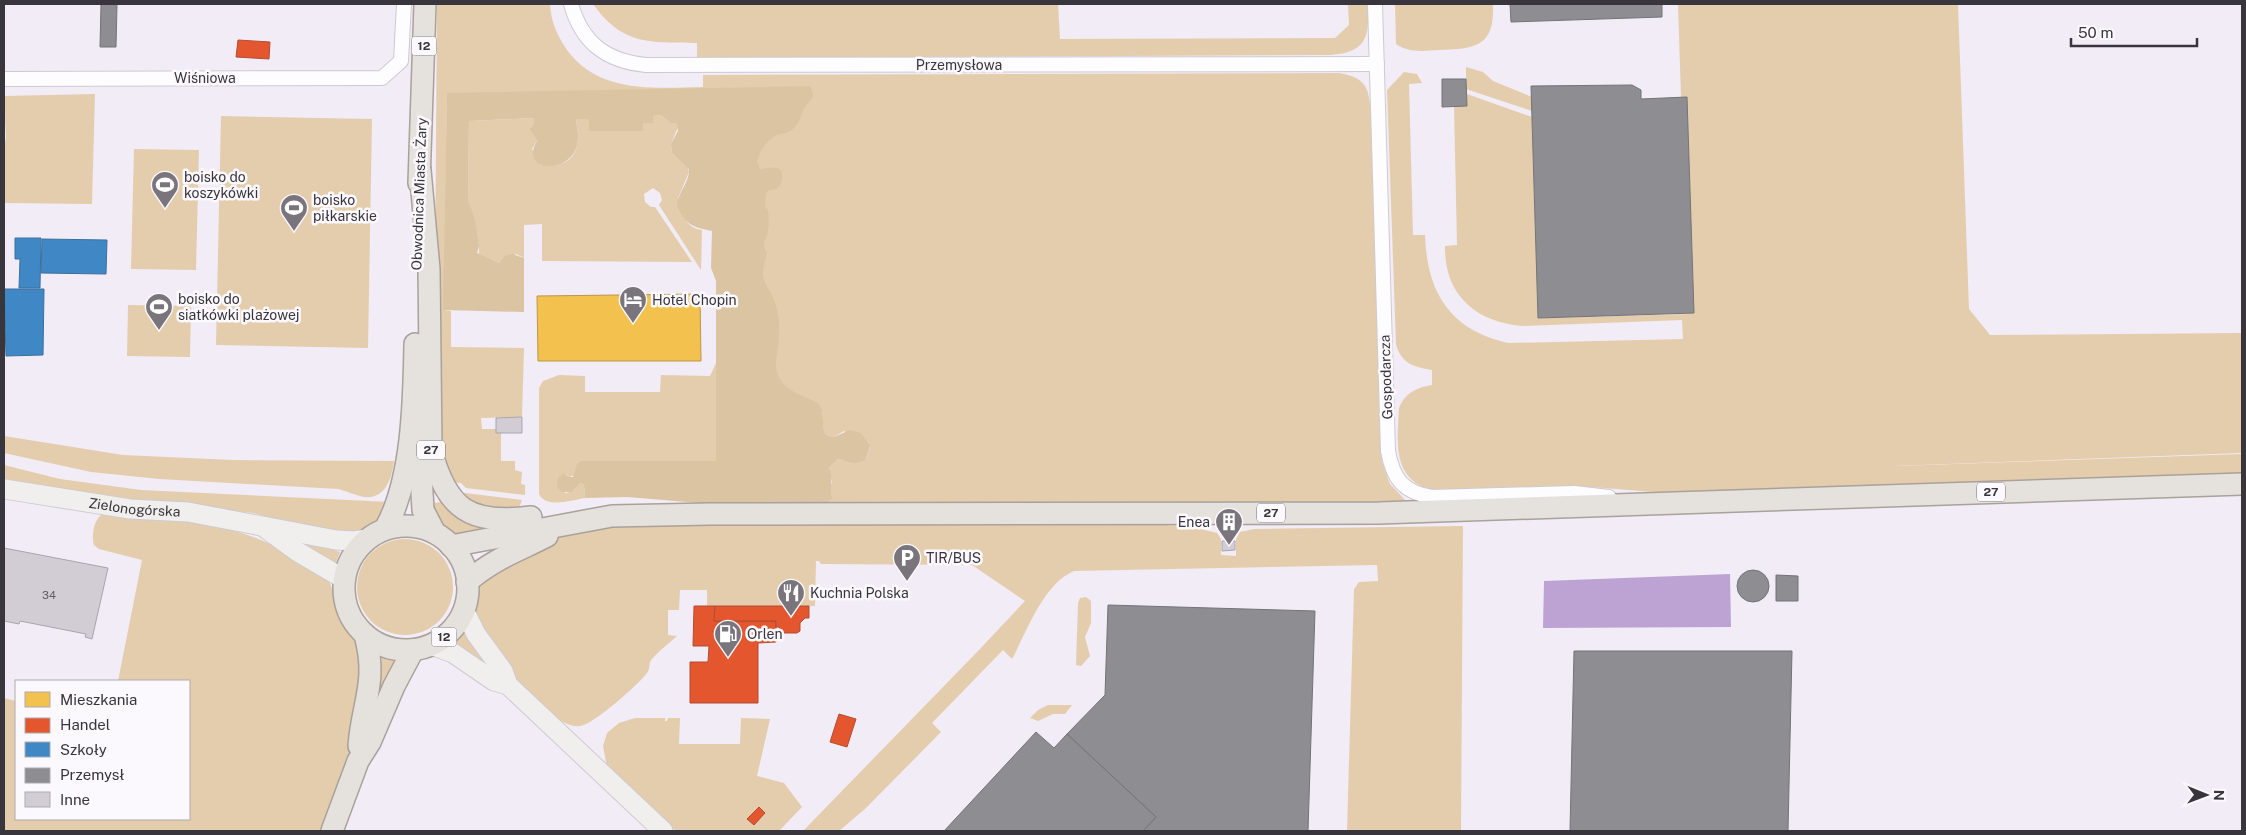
<svg xmlns="http://www.w3.org/2000/svg" width="2246" height="835" font-family="'Public Sans',sans-serif">
  <style>
    .green { fill: #e4cdac }
    .forest { fill: #dbc4a2 }
    .water { fill: #bda3d4 }
    .homes { fill: #f2c14e; stroke: #ba9749 }
    .shops { fill: #e4572e; stroke: #b14d32 }
    .schools { fill: #3f88c5; stroke: #3d6f9c }
    .industry { fill: #8d8d92; stroke: #747378 }
    .building { fill: #d2cdd5; stroke: #a9a5ad }
    .lines { fill: none; stroke-linecap: round; stroke-linejoin: round }
    .street-casing { stroke: #cecad2; stroke-width: 16 }
    .secondary-casing { stroke: #cecad2; stroke-width: 21 }
    .primary-casing { stroke: #aaa19b; stroke-width: 24 }
    .street { stroke: #fdfcfe; stroke-width: 14 }
    .secondary { stroke: #f1efee; stroke-width: 19 }
    .primary { stroke: #e5e1dc; stroke-width: 21 }
    .labels { text-anchor: middle; stroke-width: 5; stroke-linejoin: round; paint-order: stroke }
    .number-label { font-size: 11px; fill: #5f5b62 }
    .shield { fill: #fbf9fd; stroke: #737076; stroke-width: 1 }
    .shield-label { font-size: 12px; font-weight: bold; fill: #39353c }
    .street-label { font-size: 14px; fill: #39353c; stroke: #fbf9fd }
    .poi-label { font-size: 14px; fill: #39353c; stroke: #fbf9fd; text-anchor: start }
  </style>
  <rect width="100%" height="100%" fill="#f2ecf7"/>
  <g class="green">
    <path d="M437,4H550C551,22 557,35 567,50C599,94 655,88 703,87V75L1339,73C1368,78 1369,89 1371,115L1382,462L1390,484L1407,502L825,506L832,482L829,468L838,459L854,464L865,461L870,447L844,431L834,437C821,436 823,424 823,413L750,401L753,95L447,93L444,310L451,311V347L524,348L522,417L481,418L482,429H496V433H501V461H515V470L522,472L521,484L525,485V495L466,488L461,483L449,482L442,471L435,281Z"/>
    <path d="M593,4H1058L1060,39L1335,38L1349,25L1348,4H1368C1369,36 1368,52 1331,55L697,58V43C650,42 623,46 593,4Z"/>
    <path d="M1395,4H1493C1495,47 1475,49 1438,50C1423,51 1409,53 1396,44Z"/>
    <path d="M1678,4H1958L1969,309L1990,335L2242,333V453L1867,467L2242,454V474L1666,493L1591,487L1433,491C1392,479 1397,444 1399,408C1406,392 1416,388 1432,385V370C1415,367 1401,364 1396,344L1387,90L1404,72L1417,74L1422,83L1409,84L1413,235H1425C1427,293 1450,330 1508,343L1683,339L1682,320L1522,326C1476,322 1444,295 1445,246L1457,245L1454,106H1467V94L1532,117L1538,318L1688,314Z"/>
    <polygon points="1466,67 1483,72 1493,81 1532,97 1532,111 1466,89"/>
    <polygon points="95,94 92,204 4,203 4,147 6,138 4,96"/>
    <path d="M661,115L670,123L677,124L678,127L671,144L672,153L688,166L689,172L678,198C682,213 685,228 702,230L701,270L659,205L662,200L660,193L653,188L644,194L645,202L651,207H655L692,262L542,261V224L524,225V258L516,254L499,263L479,255V246L468,200L469,121L534,118V124L529,129L537,141L532,149L541,165C560,167 576,163 578,139C579,133 576,125 576,119H589V131H643V123L652,116Z"/>
    <polygon points="221,116 372,119 368,348 216,345"/>
    <polygon points="134,149 199,150 196,270 131,269"/>
    <polygon points="128,305 191,306 190,357 127,356"/>
    <path d="M716,363V462L581,461L575,475L569,477L566,474L565,493H571L581,483L584,485L585,498C572,500 546,509 539,494V388L543,381L559,375L585,376V392H660L661,375L710,376Z"/>
    <path d="M4,436L123,455L233,460L394,461C392,477 386,499 365,497C356,496 347,491 338,489L159,479L91,472L4,453Z"/>
    <polygon points="4,465 60,479 141,490 390,502 377,520 364,530 337,535 253,513 86,494 4,480"/>
    <polygon points="457,492 522,500 519,508 485,510"/>
    <path d="M446,501L497,527C459,536 448,546 429,504Z"/>
    <path d="M104,513C161,519 218,520 270,544C290,553 308,567 327,578C335,589 333,603 338,615C344,631 358,640 364,655L350,749L341,781L321,831H4V698L16,701V819H189V681H118L142,560L99,549L94,545C91,535 94,518 104,513Z"/>
    <path d="M1118,523L1188,526L1217,533L1221,539V555L1236,556V539L1240,532L1254,529L1463,526L1461,831H1347L1354,589L1359,582L1378,581L1377,565L1074,571C1044,583 1027,631 1012,659L1003,650L932,723L941,732L866,808L839,831H803L979,650L1025,601L972,565L821,564L819,561H816L815,606L707,607V590H680L679,610H668V635L677,636C669,643 659,651 652,659C648,663 651,668 647,673C639,684 593,725 580,726C547,730 480,637 472,607C470,599 475,589 479,582L544,543L565,535L605,525Z"/>
    <polygon points="287,536 340,552 335,565"/>
    <circle cx="405" cy="587" r="48"/>
    <polygon points="1086,597 1091,601 1091,623 1085,637 1090,656 1081,666 1076,665 1078,603 1080,598"/>
    <polygon points="463,630 492,670 453,642"/>
    <polygon points="384,657 397,661 374,704 382,658"/>
    <polygon points="1048,705 1072,705 1065,714 1053,714 1038,721 1030,718 1038,710"/>
    <polygon points="635,718 665,718 665,721 667,721 668,718 680,718 679,744 740,744 741,718 770,719 757,776 784,783 802,807 779,831 676,831 607,767 603,746 607,733 619,723"/>
  </g>
  <path class="forest" d="M810,86C818,100 808,100 804,109C800,117 800,123 793,129C788,134 781,133 775,136C766,141 760,151 757,161L760,169C767,169 773,165 781,170C783,178 783,182 777,189L769,190L766,194L765,207L768,210C769,216 769,226 768,231C767,241 760,240 767,253C766,259 763,266 763,272C762,282 771,291 774,300C779,311 780,327 779,338C778,355 771,367 782,382C793,396 815,398 820,406C827,416 817,436 834,437L850,430L861,433L870,446L865,461L854,464L838,459L829,468C834,478 829,488 832,498L825,506H735L627,497L585,498L584,485L581,483L571,493L560,491L557,486L558,478L564,473L569,477H573L577,464L581,461H716V281L711,268L712,231C692,227 686,225 677,206C677,193 690,182 689,169L672,153L671,144L678,131L677,124L670,123L661,115L653,116V123H643V131H589V119H576C576,125 579,133 578,139C576,176 517,174 537,141L529,129L534,124V118L469,121L468,200L475,220L479,246L477,253L499,263L505,256L512,254L524,258V312L443,310L447,93Z"/>
  <polygon class="water" points="1730,574 1731,627 1543,628 1544,581"/>
  <polygon class="homes" points="700,294 701,361 538,361 537,296"/>
  <g class="shops">
    <polygon points="238,40 270,42 269,59 236,57"/>
    <polygon points="694,606 715,606 714,621 776,621 776,642 758,643 758,703 690,703 690,662 708,662 709,646 693,646"/>
    <polygon points="715,606 809,606 809,618 805,618 800,623 800,631 797,633 782,633 779,627 776,627 776,621 714,621"/>
    <polygon points="839,714 856,719 847,747 830,742"/>
    <polygon points="759,807 765,813 754,825 747,819"/>
  </g>
  <g class="schools">
    <polygon points="15,238 41,238 40,288 19,288 20,259 15,259"/>
    <polygon points="42,239 107,240 106,274 41,273"/>
    <polygon points="4,289 44,289 43,355 6,356"/>
  </g>
  <g class="industry">
    <polygon points="101,4 117,4 116,47 100,47"/>
    <polygon points="1510,4 1662,4 1662,17 1511,22"/>
    <polygon points="1442,79 1466,79 1467,106 1442,107"/>
    <polygon points="1632,85 1641,90 1641,99 1687,97 1694,313 1538,318 1531,86"/>
    <circle cx="1753" cy="586" r="16"/>
    <polygon points="1776,575 1798,576 1798,601 1776,601"/>
    <polygon points="1108,605 1315,611 1308,831 1143,831 1156,817 1067,734 1105,695"/>
    <polygon points="1574,651 1792,651 1788,831 1570,831"/>
    <polygon points="1036,732 1054,748 1067,734 1156,817 1143,831 944,831"/>
  </g>
  <g class="building">
    <polygon points="522,417 522,433 496,433 496,418"/>
    <polygon points="1222,541 1235,541 1235,550 1222,551"/>
    <polygon points="4,548 108,568 92,639 85,637 86,634 20,621 19,624 4,621"/>
  </g>
  <g class="lines">
    <defs>
      <g id="street">
        <path d="M571,4C582,43 606,61 646,65L1377,64"/>
        <path d="M1375,4L1388,451C1393,479 1403,492 1432,497L1574,493L1609,497"/>
        <polyline points="4,79 382,78 401,61 404,4"/>
      </g>
      <g id="secondary">
        <path id="s1" d="M4,489L130,509L188,512L336,540L354,541L367,539"/>
        <polyline points="265,528 298,552 344,579"/>
        <polyline points="464,610 476,634 503,671 508,685"/>
        <polyline points="431,645 453,653 494,681 508,685 663,831"/>
      </g>
      <g id="primary">
        <path d="M420,170L429,269L431,450C447,510 470,525 531,517"/>
        <polyline points="419,183 425,4"/>
        <polyline points="419,439 423,510 435,533"/>
        <circle cx="406" cy="588" r="62"/>
        <path d="M385,529C413,480 414,399 415,344"/>
        <polyline points="451,546 612,516 710,514 1379,513 2242,484"/>
        <path d="M467,582C493,559 518,551 547,536"/>
        <path d="M359,746C362,703 378,682 365,635"/>
        <polyline points="332,831 358,761 370,742 394,686 413,650"/>
      </g>
    </defs>
    <use href="#street" class="street-casing"/>
    <use href="#secondary" class="secondary-casing"/>
    <use href="#primary" class="primary-casing"/>
    <use href="#street" class="street"/>
    <use href="#secondary" class="secondary"/>
    <use href="#primary" class="primary"/>
  </g>
  <defs>
    <symbol id="stadium-pin" viewBox="-11 -11 22 30"><path d="M0 17L-7.5 6A9.5 9.5 0 1 1 7.5 6Z" fill="#7a757d" stroke="#fbf9fd"/><path d="M0-5a6.5 5 0 1 0 0 10a6.5 5 0 1 0 0-10ZM-3.5-1.8h7v3.6h-7Z" fill="#fff"/></symbol>
    <symbol id="hotel-pin" viewBox="-11 -11 22 30"><path d="M0 17L-7.5 6A9.5 9.5 0 1 1 7.5 6Z" fill="#7a757d" stroke="#fbf9fd"/><path d="M-6-4.5h1.5V1H6V5H4.5V3h-9V5H-6ZM-4 0a1.8 1.8 0 1 1 3.6 0ZM.5 0V-2.5h3Q6-2.5 6 0Z" fill="#fff"/></symbol>
    <symbol id="building-pin" viewBox="-11 -11 22 30"><path d="M0 17L-7.5 6A9.5 9.5 0 1 1 7.5 6Z" fill="#7a757d" stroke="#fbf9fd"/><path d="M-4-6H4V6H1V3H-1V6H-4ZM-2.5-4.3h1.7v1.8h-1.7ZM.8-4.3h1.7v1.8H.8ZM-2.5-1h1.7V.8h-1.7ZM.8-1h1.7V.8H.8Z" fill="#fff"/></symbol>
    <symbol id="parking-pin" viewBox="-11 -11 22 30"><path d="M0 17L-7.5 6A9.5 9.5 0 1 1 7.5 6Z" fill="#7a757d" stroke="#fbf9fd"/><path d="M-3.5-5.5H1a3.5 3.5 0 0 1 0 7H-1V5.5H-3.5ZM-1-3.4V-.6H.8a1.4 1.4 0 0 0 0-2.8Z" fill="#fff"/></symbol>
    <symbol id="restaurant-pin" viewBox="-11 -11 22 30"><path d="M0 17L-7.5 6A9.5 9.5 0 1 1 7.5 6Z" fill="#7a757d" stroke="#fbf9fd"/><path d="M-5-6h1v4h1v-4h1v4h1v-4h1v5L-1.5 .5V6h-2V.5L-5-1ZM5-6V6H3V1.5H1.5Q1.5-4 5-6Z" fill="#fff"/></symbol>
    <symbol id="fuel-pin" viewBox="-11 -11 22 30"><path d="M0 17L-7.5 6A9.5 9.5 0 1 1 7.5 6Z" fill="#7a757d" stroke="#fbf9fd"/><path d="M-5.5-6h7V0h2V4h1.3V-2.5L3-4.5l.8-.8L6-3V5H2.5V1h-1V6h-7ZM-4.2-4.7v3.2H.2V-4.7Z" fill="#fff"/></symbol>
  </defs>
  <g fill-rule="evenodd">
    <use href="#stadium-pin" x="149" y="169" width="32" height="43"/>
    <use href="#stadium-pin" x="278" y="192" width="32" height="43"/>
    <use href="#hotel-pin" x="617" y="284" width="32" height="43"/>
    <use href="#stadium-pin" x="143" y="291" width="32" height="43"/>
    <use href="#building-pin" x="1213" y="506" width="32" height="43"/>
    <use href="#parking-pin" x="891" y="542" width="32" height="43"/>
    <use href="#restaurant-pin" x="775" y="577" width="32" height="43"/>
    <use href="#fuel-pin" x="712" y="618" width="32" height="43"/>
  </g>
  <g class="labels">
    <g class="number-label">
      <text x="49" y="599">34</text>
    </g>
    <g class="shield">
      <rect x="411.5" y="36.5" width="25" height="19" rx="4"/>
      <rect x="417" y="440.5" width="28" height="19" rx="4"/>
      <rect x="1977" y="482.5" width="28" height="19" rx="4"/>
      <rect x="1257" y="503.5" width="28" height="19" rx="4"/>
      <rect x="431.5" y="627.5" width="25" height="19" rx="4"/>
    </g>
    <g class="shield-label">
      <text x="424" y="50">12</text>
      <text x="431" y="454">27</text>
      <text x="1991" y="496">27</text>
      <text x="1271" y="517">27</text>
      <text x="444" y="641">12</text>
    </g>
    <g class="street-label">
      <text x="959" y="70">Przemysłowa</text>
      <text x="205" y="83">Wiśniowa</text>
      <text transform="translate(419 194) rotate(-88)" y="5">Obwodnica Miasta Żary</text>
      <text transform="translate(1386 377) rotate(-92)" y="5">Gospodarcza</text>
      <text dy="5" stroke="none"><textPath href="#s1" startOffset="132">Zielonogórska</textPath></text>
    </g>
    <g class="poi-label">
      <text x="184" y="182">boisko do<tspan x="184" dy="16">koszykówki</tspan></text>
      <text x="313" y="205">boisko<tspan x="313" dy="16">piłkarskie</tspan></text>
      <text x="178" y="304">boisko do<tspan x="178" dy="16">siatkówki plażowej</tspan></text>
      <text x="652" y="305">Hotel Chopin</text>
      <text x="1210" y="527" text-anchor="end">Enea</text>
      <text x="926" y="563">TIR/BUS</text>
      <text x="810" y="598">Kuchnia Polska</text>
      <text x="747" y="639">Orlen</text>
    </g>
  </g>
  <rect width="2246" height="835" fill="none" stroke="#39353c" stroke-width="10"/>
  <rect x="15" y="680" width="175" height="140" fill="#fbf9fd" stroke="#adabb0"/>
  <rect x="25" y="692" width="25" height="15" fill="#f2c14e" stroke="#adabb0"/>
  <text x="60" y="705" font-size="15" fill="#39353c">Mieszkania</text>
  <rect x="25" y="718" width="25" height="15" fill="#e4572e" stroke="#adabb0"/>
  <text x="60" y="730" font-size="15" fill="#39353c">Handel</text>
  <rect x="25" y="742" width="25" height="15" fill="#3f88c5" stroke="#adabb0"/>
  <text x="60" y="755" font-size="15" fill="#39353c">Szkoły</text>
  <rect x="25" y="768" width="25" height="15" fill="#8d8d92" stroke="#adabb0"/>
  <text x="60" y="780" font-size="15" fill="#39353c">Przemysł</text>
  <rect x="25" y="792" width="25" height="15" fill="#d2cdd5" stroke="#adabb0"/>
  <text x="60" y="805" font-size="15" fill="#39353c">Inne</text>
  <g transform="translate(2206 795) rotate(91)" stroke="#fbf9fd" stroke-width="4" paint-order="stroke">
  <path d="M0-4L9 19L0 12L-9 19Z" fill="#39353c"/>
  <text y="-8" font-size="14" font-weight="bold" text-anchor="middle" fill="#39353c">N</text>
  </g>
  <path d="M2071 38v8h126v-8" fill="none" stroke="#39353c" stroke-width="2.5"/>
  <text x="2078" y="38" font-size="15" fill="#39353c" stroke="#fbf9fd" stroke-width="4" paint-order="stroke">50 m</text>
</svg>
